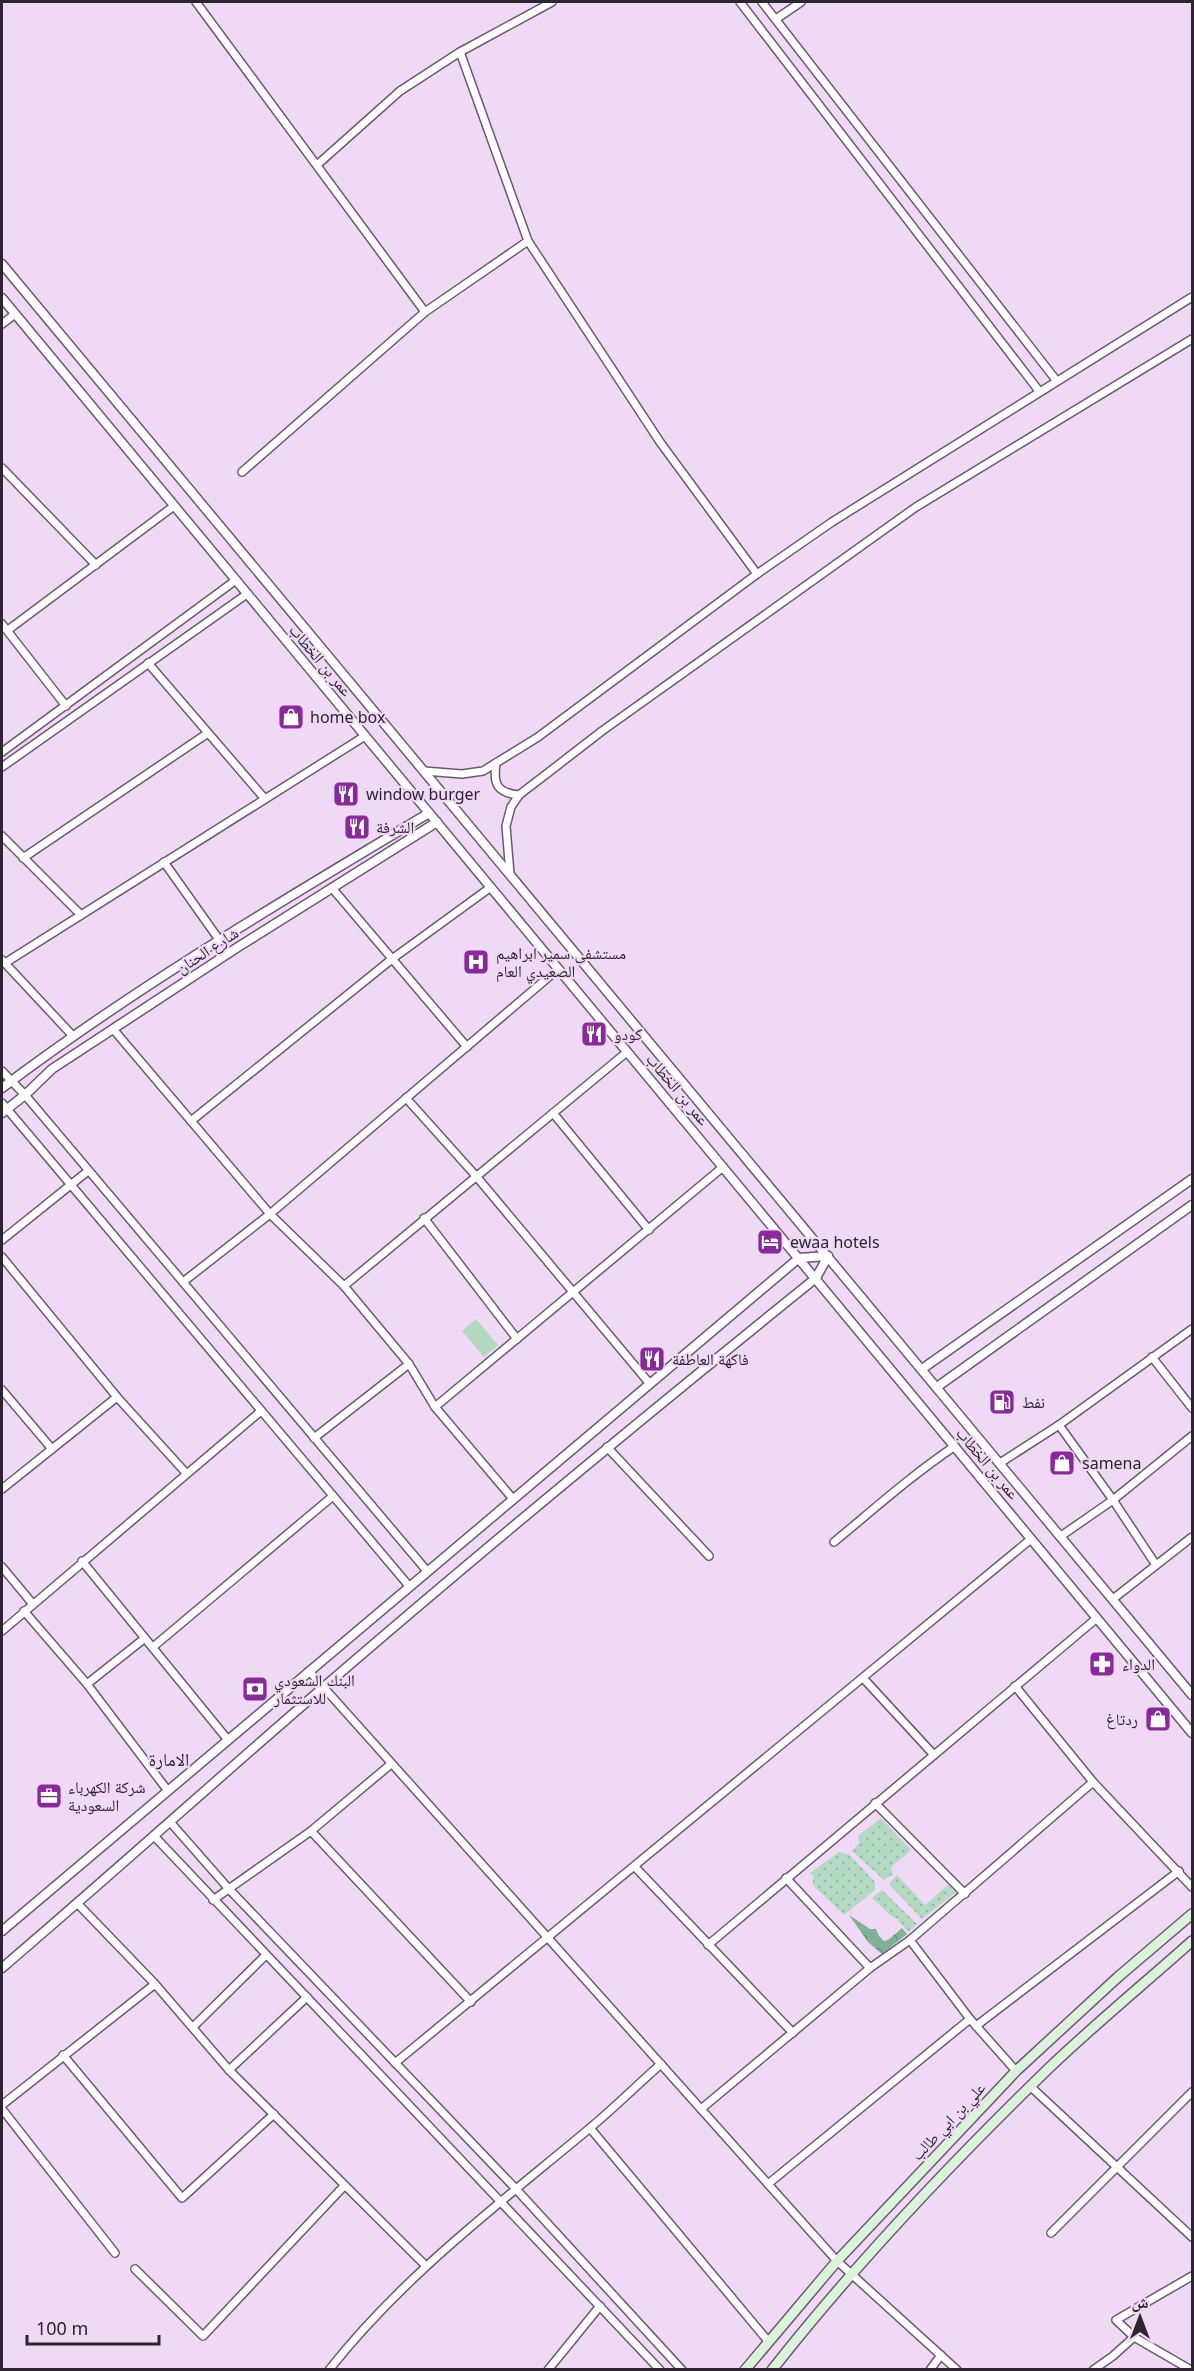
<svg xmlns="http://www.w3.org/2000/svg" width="1194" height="2371" font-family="'Noto Sans','Noto Naskh Arabic',sans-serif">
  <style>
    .grass { fill: url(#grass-dots) }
    .forest { fill: url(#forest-crowns) }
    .garden { fill: #b3d9c3 }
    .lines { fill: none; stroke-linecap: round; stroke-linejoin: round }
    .minor-casing { stroke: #6c5971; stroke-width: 10 }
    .tertiary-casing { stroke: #6c5971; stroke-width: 11 }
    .secondary-casing { stroke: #6c5971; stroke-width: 12 }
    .minor { stroke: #fff; stroke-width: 7 }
    .tertiary { stroke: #fff; stroke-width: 8 }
    .secondary { stroke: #dcf3db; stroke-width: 9 }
    .labels { text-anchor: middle; stroke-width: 4.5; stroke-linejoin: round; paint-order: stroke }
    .street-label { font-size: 16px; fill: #2c242f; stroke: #efd9f5 }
    .poi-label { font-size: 16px; fill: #2c242f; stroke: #efd9f5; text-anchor: start }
    .neighbourhood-label { font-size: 18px; fill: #2c242f; stroke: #efd9f5 }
  </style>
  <defs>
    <pattern id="grass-dots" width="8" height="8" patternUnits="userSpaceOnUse" patternTransform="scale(1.5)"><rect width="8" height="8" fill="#b3d9c3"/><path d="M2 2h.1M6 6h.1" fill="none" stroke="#9abaa8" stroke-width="1.8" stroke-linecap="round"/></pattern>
    <pattern id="forest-crowns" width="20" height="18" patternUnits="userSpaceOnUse" patternTransform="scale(1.5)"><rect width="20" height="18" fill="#7eb196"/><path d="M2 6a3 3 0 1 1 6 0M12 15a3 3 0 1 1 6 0" fill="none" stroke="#67907b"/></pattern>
  </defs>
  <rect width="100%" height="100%" fill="#efd9f5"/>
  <g class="grass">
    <polygon points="881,1818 911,1850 891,1867 893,1874 884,1880 852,1851 859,1843 858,1836"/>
    <polygon points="839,1852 850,1855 875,1882 875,1890 844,1915 812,1884 814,1877 810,1873"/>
    <polygon points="897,1875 925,1905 948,1885 956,1892 922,1919 889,1884"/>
    <polygon points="882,1890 917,1924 908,1932 896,1918 891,1916 872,1898"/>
  </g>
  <polygon class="forest" points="849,1915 870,1929 876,1929 879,1936 884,1941 888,1940 902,1928 907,1934 882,1954 868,1942"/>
  <polygon class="garden" points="476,1319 498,1345 484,1357 462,1331"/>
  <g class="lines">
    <defs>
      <g id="minor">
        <polyline points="196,2 425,312"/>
        <polyline points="740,2 1039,391"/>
        <polyline points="762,2 1056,380"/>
        <polyline points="776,19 801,2"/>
        <polyline points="460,52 528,241 660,442 757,574"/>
        <polyline points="317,165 400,91 460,52 552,2"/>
        <polyline points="2,324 15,314"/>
        <polyline points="2,468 96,565"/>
        <polyline points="242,472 425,312 528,241"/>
        <polyline points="2,624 66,706"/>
        <polyline points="8,630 174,506"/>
        <polyline points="148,663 265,799"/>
        <polyline points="2,752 236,580"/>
        <path d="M496,763C493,784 497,793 519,795"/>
        <polyline points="2,767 247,594"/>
        <polyline points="424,771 462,774 483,771 538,737 757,574 832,522 1192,297"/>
        <polyline points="2,836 81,915"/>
        <polyline points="23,858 208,733"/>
        <polyline points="164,862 220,941"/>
        <polyline points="510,874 506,826 511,807 519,795 549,772 602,731 916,507 1192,339"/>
        <polyline points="332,888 467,1047"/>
        <polyline points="2,960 72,1035"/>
        <polyline points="5,963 365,736"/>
        <polyline points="113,1029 270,1214 344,1286 409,1364 435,1407 513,1499"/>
        <polyline points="2,1071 25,1095 427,1571"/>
        <polyline points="406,1098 476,1176 650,1384"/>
        <polyline points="2,1103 409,1586"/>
        <polyline points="553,1113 649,1230"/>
        <polyline points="191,1121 392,959 491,887"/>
        <polyline points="424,1218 517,1339"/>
        <polyline points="2,1240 88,1171"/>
        <polyline points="2,1257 117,1397 186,1473"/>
        <polyline points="183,1282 270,1214 558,969"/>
        <polyline points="344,1286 627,1052"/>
        <polyline points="1152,1357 1192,1408"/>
        <polyline points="2,1390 52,1449"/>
        <polyline points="435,1407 723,1167"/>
        <polyline points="1059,1425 1113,1500 1156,1565"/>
        <polyline points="314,1438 409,1364"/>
        <polyline points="607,1447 709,1556"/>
        <polyline points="1000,1463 1059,1425 1192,1329"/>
        <polyline points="2,1489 117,1397"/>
        <polyline points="1061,1536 1113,1500 1192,1436"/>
        <path d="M834,1542C874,1509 912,1475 955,1446"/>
        <polyline points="82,1561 228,1740"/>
        <polyline points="2,1567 32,1603"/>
        <polyline points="1113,1599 1192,1537"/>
        <polyline points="24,1611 87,1684 168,1791"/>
        <polyline points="2,1631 261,1411"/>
        <polyline points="153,1647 333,1496"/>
        <polyline points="309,1671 837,2261 957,2370"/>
        <polyline points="863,1678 934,1755"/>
        <polyline points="87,1684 145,1638"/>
        <polyline points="1015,1686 1093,1782 1192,1887"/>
        <polyline points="875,1803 965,1894"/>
        <polyline points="171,1823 228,1888 515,2188 682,2370"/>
        <polyline points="311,1831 471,2002"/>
        <polyline points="155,1837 660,2370"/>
        <polyline points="635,1867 793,2033"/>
        <polyline points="786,1878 870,1968"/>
        <polyline points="213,1900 311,1831 391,1764"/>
        <polyline points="77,1903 155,1984 229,2070 426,2266"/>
        <polyline points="910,1940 970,2019 1016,2071"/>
        <polyline points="708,1945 1097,1618"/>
        <polyline points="976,2026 1179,1871"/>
        <polyline points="193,2027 266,1955"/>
        <polyline points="63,2055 182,2198 274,2114"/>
        <polyline points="395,2063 1031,1539"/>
        <polyline points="229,2070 307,1997"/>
        <polyline points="1031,2087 1192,2237"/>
        <polyline points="2,2105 155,1984"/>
        <polyline points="2,2109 115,2253"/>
        <polyline points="701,2109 870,1968 910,1940 1093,1782"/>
        <polyline points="590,2128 768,2341"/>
        <polyline points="768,2184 970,2019"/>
        <polyline points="1051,2233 1192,2092"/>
        <polyline points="135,2269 203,2336 344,2186"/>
        <path d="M329,2370C403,2276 499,2204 590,2128C614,2108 637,2085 661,2064"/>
        <polyline points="548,2370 600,2306"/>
        <polyline points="930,2370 941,2355"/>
        <polyline points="1093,2370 1113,2356 1134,2337"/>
        <polyline points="1191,2370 1134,2337 1116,2320 1192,2276"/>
      </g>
      <g id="tertiary">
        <polyline points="2,264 1192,1695"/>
        <polyline points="2,298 1192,1733"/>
        <path d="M2,1088C137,986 284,900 429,813"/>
        <polyline points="2,1113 25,1095 52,1069 238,947 437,822"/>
        <polyline points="922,1369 1192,1179"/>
        <polyline points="937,1387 1192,1205"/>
        <polyline points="2,1931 799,1258 828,1256"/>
        <path d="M2,1968C111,1875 217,1779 325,1686C486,1547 650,1412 816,1278L828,1256"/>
      </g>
      <g id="secondary">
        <polyline points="745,2370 837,2261 1016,2071 1118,1977 1192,1914"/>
        <path d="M772,2370C857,2262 951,2163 1049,2068C1095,2024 1145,1983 1192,1941"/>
      </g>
    </defs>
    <use href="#minor" class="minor-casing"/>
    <use href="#tertiary" class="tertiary-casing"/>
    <use href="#secondary" class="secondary-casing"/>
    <use href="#minor" class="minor"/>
    <use href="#tertiary" class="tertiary"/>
    <use href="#secondary" class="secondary"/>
  </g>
  <defs>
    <symbol id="shop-square" viewBox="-11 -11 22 22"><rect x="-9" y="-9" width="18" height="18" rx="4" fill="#862b97" stroke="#efd9f5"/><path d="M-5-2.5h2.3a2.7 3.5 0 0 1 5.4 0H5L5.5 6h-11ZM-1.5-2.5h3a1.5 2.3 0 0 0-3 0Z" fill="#fff"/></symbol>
    <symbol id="restaurant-square" viewBox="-11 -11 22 22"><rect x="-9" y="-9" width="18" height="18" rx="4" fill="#862b97" stroke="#efd9f5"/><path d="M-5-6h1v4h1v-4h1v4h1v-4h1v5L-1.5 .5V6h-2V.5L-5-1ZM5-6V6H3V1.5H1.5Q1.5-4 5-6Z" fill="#fff"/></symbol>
    <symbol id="hospital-square" viewBox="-11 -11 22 22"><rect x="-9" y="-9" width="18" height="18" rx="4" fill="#862b97" stroke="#efd9f5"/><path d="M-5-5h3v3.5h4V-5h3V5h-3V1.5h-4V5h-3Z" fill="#fff"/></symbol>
    <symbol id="hotel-square" viewBox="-11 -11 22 22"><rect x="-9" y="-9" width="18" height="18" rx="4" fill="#862b97" stroke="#efd9f5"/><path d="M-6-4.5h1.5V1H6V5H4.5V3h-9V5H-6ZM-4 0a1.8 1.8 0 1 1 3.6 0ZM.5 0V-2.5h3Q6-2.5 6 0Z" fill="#fff"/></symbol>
    <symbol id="fuel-square" viewBox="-11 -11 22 22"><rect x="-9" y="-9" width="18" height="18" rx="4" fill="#862b97" stroke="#efd9f5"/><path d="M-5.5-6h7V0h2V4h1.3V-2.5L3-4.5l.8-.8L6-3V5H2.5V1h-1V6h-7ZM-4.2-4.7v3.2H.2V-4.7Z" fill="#fff"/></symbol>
    <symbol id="pharmacy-square" viewBox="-11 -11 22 22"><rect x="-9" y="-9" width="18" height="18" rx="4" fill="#862b97" stroke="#efd9f5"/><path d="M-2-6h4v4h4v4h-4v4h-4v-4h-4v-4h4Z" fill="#fff"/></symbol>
    <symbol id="bank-square" viewBox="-11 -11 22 22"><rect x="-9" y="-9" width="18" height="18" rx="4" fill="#862b97" stroke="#efd9f5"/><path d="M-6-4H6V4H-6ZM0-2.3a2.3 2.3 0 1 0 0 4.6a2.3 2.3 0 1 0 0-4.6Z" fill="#fff"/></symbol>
    <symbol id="office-square" viewBox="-11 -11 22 22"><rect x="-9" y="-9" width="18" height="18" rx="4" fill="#862b97" stroke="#efd9f5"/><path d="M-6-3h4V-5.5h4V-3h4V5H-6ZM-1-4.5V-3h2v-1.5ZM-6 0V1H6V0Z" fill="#fff"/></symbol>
  </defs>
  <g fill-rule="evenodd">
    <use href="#shop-square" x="276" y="702" width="30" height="30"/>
    <use href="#restaurant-square" x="331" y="779" width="30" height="30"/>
    <use href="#restaurant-square" x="342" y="812" width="30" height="30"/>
    <use href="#hospital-square" x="461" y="947" width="30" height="30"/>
    <use href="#restaurant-square" x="579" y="1019" width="30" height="30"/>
    <use href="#hotel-square" x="755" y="1227" width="30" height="30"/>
    <use href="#restaurant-square" x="637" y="1344" width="30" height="30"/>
    <use href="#fuel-square" x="987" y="1387" width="30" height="30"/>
    <use href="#shop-square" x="1047" y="1448" width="30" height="30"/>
    <use href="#pharmacy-square" x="1087" y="1649" width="30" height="30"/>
    <use href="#bank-square" x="240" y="1674" width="30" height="30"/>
    <use href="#shop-square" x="1143" y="1704" width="30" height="30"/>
    <use href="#office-square" x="34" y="1781" width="30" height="30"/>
  </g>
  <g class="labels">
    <g class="street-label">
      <text transform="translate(321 660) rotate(50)" y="6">عمر بن الخطاب</text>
      <text transform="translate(207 950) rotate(-33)" y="6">شارع الحنان</text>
      <text transform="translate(678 1089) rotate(50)" y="6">عمر بن الخطاب</text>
      <text transform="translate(988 1463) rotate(50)" y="6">عمر بن الخطاب</text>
      <text transform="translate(948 2121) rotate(-47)" y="6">علي بن ابي طالب</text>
    </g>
    <g class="poi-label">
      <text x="310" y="723">home box</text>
      <text x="366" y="800">window burger</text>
      <text x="376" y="833">الشرفة</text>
      <text x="496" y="959">مستشفى سمير ابراهيم<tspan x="496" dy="18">الصعيدي العام</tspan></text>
      <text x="614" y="1040">كودو</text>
      <text x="790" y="1248">ewaa hotels</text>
      <text x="672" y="1365">فاكهة العاطفة</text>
      <text x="1022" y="1408">نفط</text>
      <text x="1082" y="1469">samena</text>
      <text x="1122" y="1670">الدواء</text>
      <text x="274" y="1686">البنك السعودي<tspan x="274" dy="18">للاستثمار</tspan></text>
      <text x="1138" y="1725" text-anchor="end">ردتاغ</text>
      <text x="68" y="1793">شركة الكهرباء<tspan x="68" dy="18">السعودية</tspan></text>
    </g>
    <g class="neighbourhood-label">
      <text x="169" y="1766">الامارة</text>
    </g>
  </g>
  <rect width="1194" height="2371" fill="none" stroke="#2c242f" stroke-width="6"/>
  <g transform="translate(1140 2317)" stroke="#efd9f5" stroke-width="4.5" paint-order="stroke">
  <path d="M0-4.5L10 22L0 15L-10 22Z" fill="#2c242f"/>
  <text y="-9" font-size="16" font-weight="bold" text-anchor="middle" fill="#2c242f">ش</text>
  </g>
  <path d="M27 2335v9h132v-9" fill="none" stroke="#2c242f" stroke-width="3"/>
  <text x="36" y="2335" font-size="18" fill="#2c242f" stroke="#efd9f5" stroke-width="4.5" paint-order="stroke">100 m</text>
</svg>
